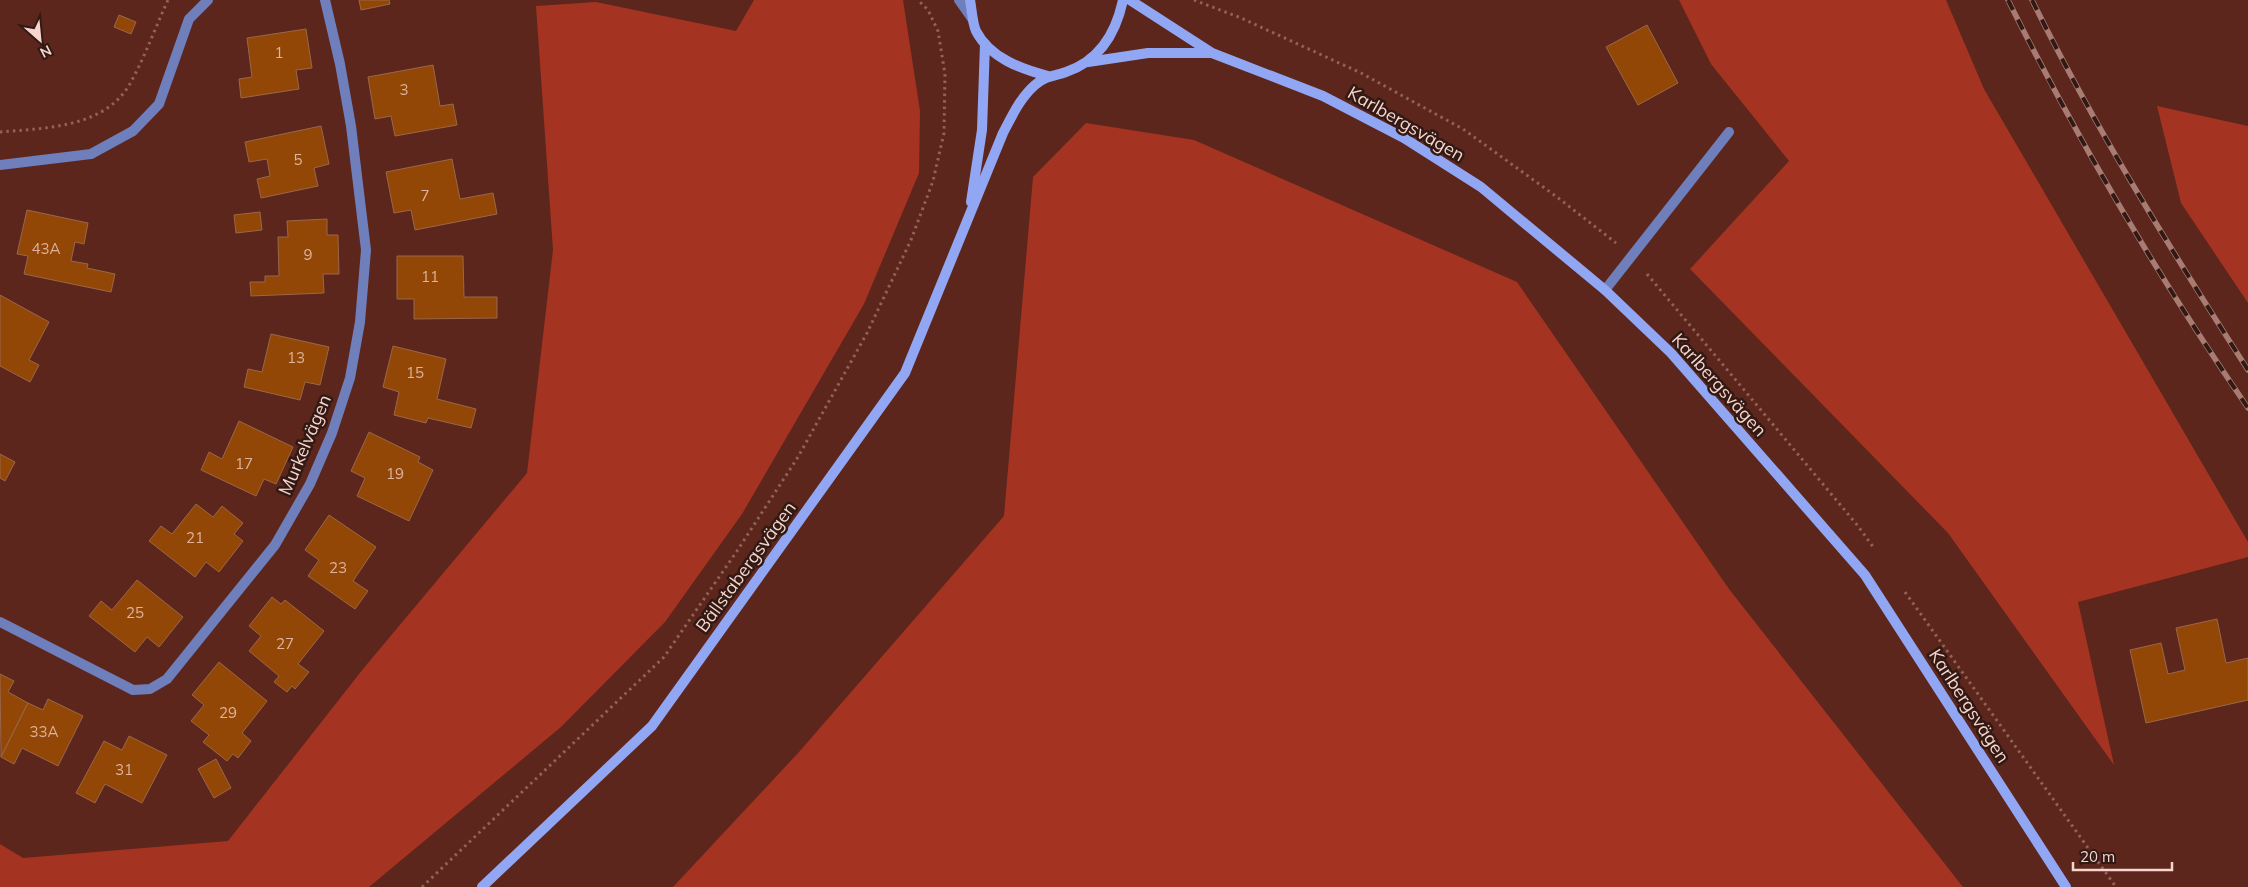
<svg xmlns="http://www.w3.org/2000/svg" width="2248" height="887" font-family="Mulish,sans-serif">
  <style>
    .forest { fill: #a43321 }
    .building { fill: #924707; stroke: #9b6748 }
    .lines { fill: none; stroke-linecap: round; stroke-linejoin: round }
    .path { stroke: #916259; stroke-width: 3; stroke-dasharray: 2.5 4; stroke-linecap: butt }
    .lane { stroke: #6e7fbc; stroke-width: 10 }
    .street { stroke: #6e7fbc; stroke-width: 10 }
    .secondary { stroke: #92a7f4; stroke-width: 10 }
    .rail-casing { stroke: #a87b73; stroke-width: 5.5 }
    .rail { stroke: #311914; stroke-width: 4; stroke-dasharray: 11; stroke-linecap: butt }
    .labels { text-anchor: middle; stroke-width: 5; stroke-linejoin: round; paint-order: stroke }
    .number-label { font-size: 15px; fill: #deb29c }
    .street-label { font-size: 18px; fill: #f7d5cd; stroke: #311914 }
  </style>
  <rect width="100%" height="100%" fill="#5c261d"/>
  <g class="forest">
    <polygon points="754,0 903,0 920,111 919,173 864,304 742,514 665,622 561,727 369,887 0,887 0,844 23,858 228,841 363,669 527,473 553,250 536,6 596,2 736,31"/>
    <polygon points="1679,0 1946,0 1984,89 2248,542 2248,557 2078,602 2114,765 1948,533 1690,269 1789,161 1711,64"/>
    <polygon points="2157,106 2248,126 2248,303 2181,203"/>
    <polygon points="1086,123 1194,140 1517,282 1729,589 1963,887 673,887 799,752 1004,516 1033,177"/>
  </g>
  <g class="building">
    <polygon points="359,0 389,0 390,4 361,10"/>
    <polygon points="119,15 136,22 131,34 114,27"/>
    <polygon points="1647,25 1678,83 1638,105 1606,47"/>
    <polygon points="306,29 312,68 296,70 299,89 241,98 239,79 252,77 247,38"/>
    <polygon points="433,65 440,106 453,104 457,125 395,136 391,116 375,119 368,77"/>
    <polygon points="321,126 329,164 314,168 318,186 261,198 257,179 270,176 267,159 249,162 245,142"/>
    <polygon points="452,159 460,199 493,193 497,214 415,230 411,210 394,213 386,172"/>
    <polygon points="27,210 88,223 84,244 75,242 71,261 88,264 87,268 115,274 111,292 24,274 28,256 17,254"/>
    <polygon points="260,212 262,230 236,233 234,215"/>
    <polygon points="327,219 327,235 338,235 339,274 323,274 324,293 251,296 250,282 265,282 265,276 279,276 278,237 288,237 287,221"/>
    <polygon points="397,256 463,256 464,297 497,297 497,318 414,319 414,299 397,299"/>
    <polygon points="0,295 49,322 29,360 39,365 30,382 0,366"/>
    <polygon points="271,334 329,347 320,385 305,382 300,400 244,387 248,369 262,372"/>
    <polygon points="393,346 446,359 437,399 476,409 471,428 428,418 426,423 394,415 399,392 383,387"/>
    <polygon points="239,421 293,447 276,484 264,479 256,496 201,470 209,452 222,459"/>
    <polygon points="369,432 420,457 418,462 433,470 409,521 357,496 365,478 351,471"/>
    <polygon points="0,454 15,462 5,481 0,478"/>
    <polygon points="196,504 213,517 222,506 243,523 234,534 243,541 219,572 206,562 195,577 149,541 161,526 172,534"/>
    <polygon points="329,515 376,547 353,581 368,591 355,609 308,576 319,560 305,550"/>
    <polygon points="137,580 183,617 159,647 147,637 135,652 89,616 101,601 112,610"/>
    <polygon points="272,597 281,604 285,600 324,631 298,664 309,672 295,689 292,686 287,692 274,682 279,676 249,651 261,636 249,626"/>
    <polygon points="2217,619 2226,663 2248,658 2248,700 2146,723 2130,650 2161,643 2168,674 2185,670 2176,628"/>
    <polygon points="219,662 267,701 242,733 251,741 238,758 233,754 227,761 203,742 209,735 191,721 204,705 192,695"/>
    <polygon points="0,674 14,681 8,692 28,703 1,757"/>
    <polygon points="48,699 83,716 58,766 22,748 14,764 1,757 28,703 43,710"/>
    <polygon points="129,736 167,755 142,803 105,784 95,803 76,793 104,741 122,750"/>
    <polygon points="216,759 231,788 214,798 198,769"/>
  </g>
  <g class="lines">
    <g class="path">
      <polyline points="1194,0 1241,18 1361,73 1463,129 1557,197 1616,243"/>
      <path d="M0,132C46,128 108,128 132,80C146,54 156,26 168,0"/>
      <polyline points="1647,274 1858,526 1874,548"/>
      <polyline points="1905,592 2116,887"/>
      <polyline points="422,887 664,657 737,551 798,457 867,333 911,240 933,181 944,133 945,74 938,31 928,10 918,0"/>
    </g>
    <polyline class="lane" points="1605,290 1729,132"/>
    <g class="street">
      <polyline points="959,0 973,20"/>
      <polyline points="0,165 91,154 133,131 159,104 189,19 208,0"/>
      <polyline points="0,622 133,690 150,689 167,679 275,545 310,484 332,433 350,378 360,322 366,250 351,126 340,64 325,0"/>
    </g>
    <g class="secondary">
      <path d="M970,0C972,10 972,22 976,31C990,58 1021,69 1048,76"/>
      <polyline points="1130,0 1212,53 1323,96 1404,138 1481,187 1605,290 1671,353 1865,575 2066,887"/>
      <polyline points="1088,62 1148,53 1211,53"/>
      <polyline points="971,202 982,130 985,44"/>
      <path d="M482,887L652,726L905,373L1003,133C1012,116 1020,98 1035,85C1044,76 1055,76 1066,72C1099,61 1116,33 1123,0"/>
    </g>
    <defs>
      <g id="rail">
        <path d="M2008,0C2078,141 2159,278 2248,408"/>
        <path d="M2032,0C2095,128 2171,250 2248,370"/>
      </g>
    </defs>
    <use href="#rail" class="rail-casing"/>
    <use href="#rail" class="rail"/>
  </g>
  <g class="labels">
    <g class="number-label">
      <text x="279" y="58">1</text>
      <text x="404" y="95">3</text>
      <text x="298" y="165">5</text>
      <text x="425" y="201">7</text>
      <text x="46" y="254">43A</text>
      <text x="308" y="260">9</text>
      <text x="430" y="282">11</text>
      <text x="296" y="363">13</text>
      <text x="415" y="378">15</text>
      <text x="244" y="469">17</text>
      <text x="395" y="479">19</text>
      <text x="195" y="543">21</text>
      <text x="338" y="573">23</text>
      <text x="135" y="618">25</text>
      <text x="285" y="649">27</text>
      <text x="228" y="718">29</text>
      <text x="44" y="737">33A</text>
      <text x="124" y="775">31</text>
    </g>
    <g class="street-label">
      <text transform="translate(1406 124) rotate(30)" y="6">Karlbergsvägen</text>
      <text transform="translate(1719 385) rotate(48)" y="6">Karlbergsvägen</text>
      <text transform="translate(305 445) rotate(-67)" y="6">Murkelvägen</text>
      <text transform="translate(746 567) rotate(-54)" y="6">Bällstabergsvägen</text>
      <text transform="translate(1969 706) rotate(57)" y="6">Karlbergsvägen</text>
    </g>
  </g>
  <g transform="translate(40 40) rotate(153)" stroke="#311914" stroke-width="4" paint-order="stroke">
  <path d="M0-4L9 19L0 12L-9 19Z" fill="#f7d5cd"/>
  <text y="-8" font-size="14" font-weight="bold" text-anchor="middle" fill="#f7d5cd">N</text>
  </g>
  <path d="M2073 862v8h99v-8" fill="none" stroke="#f7d5cd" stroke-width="2.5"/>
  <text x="2080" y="862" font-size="15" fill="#f7d5cd" stroke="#311914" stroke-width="4" paint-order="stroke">20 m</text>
</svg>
